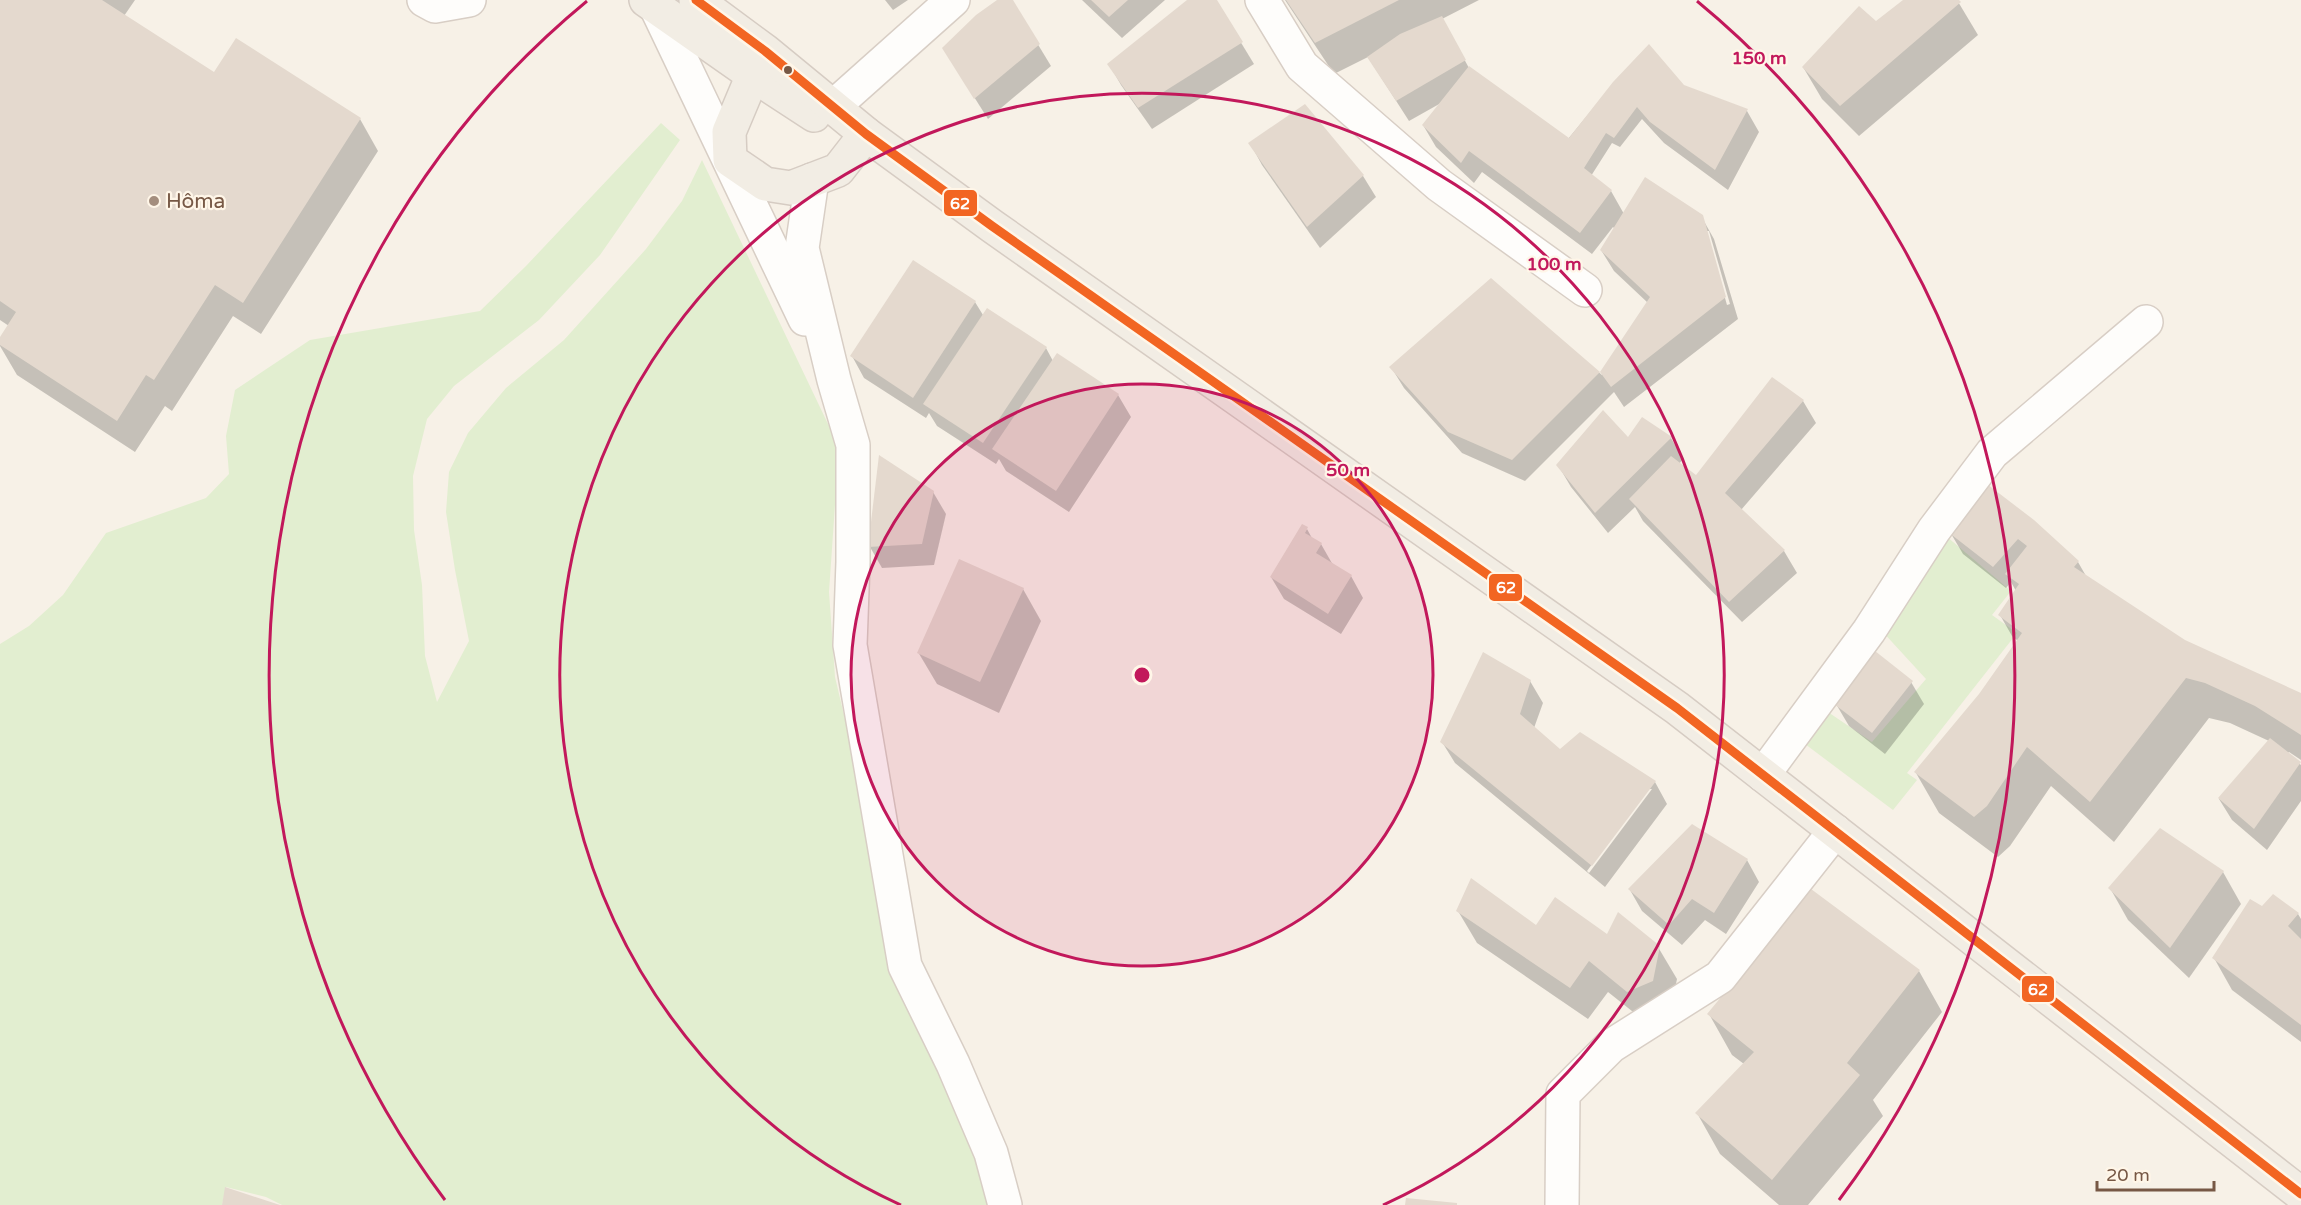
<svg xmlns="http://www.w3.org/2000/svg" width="2301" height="1205" font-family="'Varela Round',sans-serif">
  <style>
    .green { fill: #e2eed0 }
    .shadow { fill: #0003; fill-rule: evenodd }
    .building { fill: #e4d9ce }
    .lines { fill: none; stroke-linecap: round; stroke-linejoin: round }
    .minor-casing { stroke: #d8cec5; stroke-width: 36 }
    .major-casing { stroke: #d6ccc3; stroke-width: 36 }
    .minor { stroke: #fefdfb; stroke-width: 33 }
    .major { stroke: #f2ede4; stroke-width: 33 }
    .bus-1-casing { stroke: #fff6e8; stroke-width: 14 }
    .bus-1 { stroke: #f26522; stroke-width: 9 }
    .ring { fill: none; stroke: #c2185b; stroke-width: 3 }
    .bus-dot { fill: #775845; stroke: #fff6e8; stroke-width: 2 }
    .poi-dot { fill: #a48e7e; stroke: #fff6e8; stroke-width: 2 }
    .labels { text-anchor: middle; stroke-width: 4.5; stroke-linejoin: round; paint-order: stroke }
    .poi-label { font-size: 21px; fill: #775845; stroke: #fff6e8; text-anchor: start }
    .centre { fill: #c2185b; stroke: #fff6e8; stroke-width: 3 }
    .ring-label { font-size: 18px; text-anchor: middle; font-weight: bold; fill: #c2185b; stroke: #fff6e8; stroke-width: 4.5; stroke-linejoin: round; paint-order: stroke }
    .line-badge { stroke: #fff6e8; stroke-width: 2 }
    .badge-label { font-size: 16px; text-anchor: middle; font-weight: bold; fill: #fff }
  </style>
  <rect width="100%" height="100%" fill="#f7f1e7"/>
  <g class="green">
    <polygon points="661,123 680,140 600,255 539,320 454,386 427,419 413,476 414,530 422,585 425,656 437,702 469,641 455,570 446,512 449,472 468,433 506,388 564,340 646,249 682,201 702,160 839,447 829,592 835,677 848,732 887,865 1005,1205 282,1205 266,1197 226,1187 222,1205 0,1205 0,644 29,626 63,595 106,533 206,498 229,474 226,436 235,390 310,340 480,311 526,266"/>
    <polygon points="1946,536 2011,591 1992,615 2017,633 1907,773 1917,780 1893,810 1801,741 1825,710 1872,742 1926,679 1881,630"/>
  </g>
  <g class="shadow">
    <polygon points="0,0 135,0 124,16 215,74 360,119 378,151 261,334 233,316 172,411 165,406 135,452 17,375 0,346 0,340 9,326 0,320"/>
    <polygon points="885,0 908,0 893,10"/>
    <polygon points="999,0 1011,0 1051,66 988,119 957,70"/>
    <polygon points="1082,0 1165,0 1122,38"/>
    <polygon points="1190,0 1215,0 1254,64 1152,129 1121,85 1109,64"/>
    <path d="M1285,0H1479L1442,19L1469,68L1568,139L1614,83L1683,87L1747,111L1759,132L1728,190L1664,143L1642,119L1620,147L1612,143L1591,176L1611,191L1624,214L1701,216L1714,239L1738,319L1624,407L1614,392L1525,481L1462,453L1404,388L1391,367L1491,280L1602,375L1648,303L1614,271L1601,250L1615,229L1613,227L1592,254L1482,172L1474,183L1436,147L1423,125L1441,103L1409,121L1368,57L1334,74ZM1706,231H1709L1730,304L1727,305Z"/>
    <polygon points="1905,0 1957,0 1978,35 1859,136 1822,99 1803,67 1876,23"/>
    <polygon points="1305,106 1363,176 1376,197 1320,248 1262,165 1250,143"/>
    <polygon points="975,302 983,315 987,310 1046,348 1053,361 1057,356 1118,395 1131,417 1069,512 1006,471 999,459 996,464 937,426 929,413 926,418 864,378 852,356"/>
    <polygon points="1772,379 1803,401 1816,423 1741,510 1784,551 1797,573 1742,622 1643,521 1635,507 1608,533 1571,487 1558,465 1628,440 1671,438 1683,459 1679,464 1696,477"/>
    <polygon points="1983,483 2078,562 2086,576 2184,641 2301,695 2301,760 2289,752 2287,754 2301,765 2301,801 2267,850 2232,820 2219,799 2269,741 2230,723 2209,718 2114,842 2051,786 2010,846 1998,857 1939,813 1916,773 1980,695 2018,641 2012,636 2000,615 2016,591 2011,582 2006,588 1963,554 1950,532"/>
    <polygon points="933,492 946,514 934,565 882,568 870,547"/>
    <polygon points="1307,529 1313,540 1321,544 1333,565 1351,576 1363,598 1341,634 1284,599 1271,577"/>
    <polygon points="1023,589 1041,621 999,713 937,684 918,652"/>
    <path d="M1530,681L1543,703L1534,728L1560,751L1655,782L1667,804L1605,887L1455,763L1442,742ZM1648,789H1652L1589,873L1587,871Z"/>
    <polygon points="1911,682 1924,704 1885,754 1849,726 1836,704"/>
    <polygon points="1747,860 1759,882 1726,934 1705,920 1682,945 1642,911 1630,890"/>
    <polygon points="2223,872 2241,904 2189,978 2128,920 2110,888"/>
    <polygon points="2273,896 2298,914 2301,919 2301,1042 2232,990 2214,958"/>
    <polygon points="1458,911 1537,927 1607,937 1658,947 1677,979 1670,1013 1647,1023 1608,992 1588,1019 1477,943"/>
    <polygon points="1919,971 1942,1012 1873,1100 1883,1116 1808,1205 1779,1205 1720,1154 1697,1113 1744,1064 1732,1055 1709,1014"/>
  </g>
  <g class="building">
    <polygon points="0,0 102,0 214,72 236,38 361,118 243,303 215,285 154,380 146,375 117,421 0,345 0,337 16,312 0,301"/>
    <polygon points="997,0 1013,0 1040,44 974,99 942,48 976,15"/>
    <polygon points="1091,0 1128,0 1109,17"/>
    <polygon points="1187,0 1217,0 1243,42 1138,108 1107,64"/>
    <polygon points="1286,0 1399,0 1315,43"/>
    <polygon points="1903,0 1959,0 1961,2 1840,106 1802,67 1859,6 1876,21"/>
    <polygon points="1442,16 1466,60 1396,101 1367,57 1400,34"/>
    <polygon points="1649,44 1684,85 1748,109 1715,170 1650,122 1637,107 1614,138 1606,133 1584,168 1612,190 1580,233 1469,151 1461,163 1422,125 1469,66 1569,138 1613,82"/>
    <polygon points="1305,104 1364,175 1307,227 1248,143"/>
    <polygon points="1645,177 1703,215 1726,297 1611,387 1600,372 1512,460 1448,432 1389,367 1491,278 1600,372 1650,297 1600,250"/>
    <polygon points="913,260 976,301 913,398 850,356"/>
    <polygon points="987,308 1047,347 983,443 923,404"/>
    <polygon points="1057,353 1119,394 1056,491 992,449"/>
    <polygon points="1772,377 1804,400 1725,493 1785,550 1729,602 1629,499 1671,456 1696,475"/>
    <polygon points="1603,410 1628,437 1642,417 1672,437 1595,513 1556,465"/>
    <polygon points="879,455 934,491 922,544 868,547"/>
    <polygon points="1983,481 2034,520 2079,561 2074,567 2185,640 2301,693 2301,735 2255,706 2205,683 2186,678 2090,802 2027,747 1987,806 1974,817 1914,772 1979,694 2022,633 1998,615 2019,584 2005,574 2027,546 2018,539 1993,567 1948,532"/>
    <polygon points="1302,524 1308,527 1305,533 1322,543 1316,553 1352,575 1328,614 1270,577"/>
    <polygon points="959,559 1024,588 980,682 917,653"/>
    <polygon points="1875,651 1913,681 1872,733 1834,704"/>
    <polygon points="1483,652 1531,680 1520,714 1560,749 1580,732 1656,781 1592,866 1440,742"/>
    <polygon points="2270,738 2301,762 2254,829 2218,798"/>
    <polygon points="1692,824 1748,859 1714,913 1692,899 1669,925 1628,889"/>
    <polygon points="2160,828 2224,871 2170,948 2108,888"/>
    <polygon points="1471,878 1536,925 1555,897 1607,934 1618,912 1660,946 1653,981 1627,992 1589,961 1570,988 1456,911"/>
    <polygon points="1811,889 1920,970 1847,1063 1860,1075 1772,1180 1695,1113 1754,1052 1707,1014"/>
    <polygon points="2273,894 2299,913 2288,926 2301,939 2301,1025 2212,958 2250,899 2262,906"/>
    <polygon points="225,1187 280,1205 222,1205"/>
    <polygon points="1406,1198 1457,1203 1457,1205 1405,1205"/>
  </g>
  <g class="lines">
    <defs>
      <g id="minor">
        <polyline points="424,0 435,6 469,0"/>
        <polyline points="1262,0 1302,66 1439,185 1585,290"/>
        <polyline points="656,7 805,319"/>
        <polyline points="833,107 953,0"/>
        <polyline points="812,180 802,248 834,380 853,445 853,562 850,645 905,966 953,1064 991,1153 1005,1205"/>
        <polyline points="1763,775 1869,631 1934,530 1992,453 2146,322"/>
        <polyline points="1562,1205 1563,1094 1611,1046 1720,977 1835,831"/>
      </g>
      <g id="major">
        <polyline points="646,0 753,75 814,115"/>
        <polyline points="696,0 765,51 866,134 992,226 1677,708 2301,1194"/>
        <polyline points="753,75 729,132 730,160 765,184 791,188 838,170 866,134"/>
      </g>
    </defs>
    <use href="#minor" class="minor-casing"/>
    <use href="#major" class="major-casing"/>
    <use href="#minor" class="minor"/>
    <use href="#major" class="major"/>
    <defs>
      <polyline id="bus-1" points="696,0 765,51 866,134 992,226 1677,708 2301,1194"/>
    </defs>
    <use href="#bus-1" class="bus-1-casing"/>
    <use href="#bus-1" class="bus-1"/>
  </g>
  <circle cx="1142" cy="675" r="291" fill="#c2185b" fill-opacity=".12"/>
  <g class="ring">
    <circle cx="1142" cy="675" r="291"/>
    <path d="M901 1205A582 582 0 1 1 1383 1205"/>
    <path d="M445 1200A873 873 0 0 1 587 1M1697 1A873 873 0 0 1 1839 1200"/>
  </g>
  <circle class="bus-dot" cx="788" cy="70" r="5"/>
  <circle class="poi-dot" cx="154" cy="201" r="6"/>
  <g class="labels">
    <g class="poi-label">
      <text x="166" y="208">Hôma</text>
    </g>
  </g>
  <circle cx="1142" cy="675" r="9" class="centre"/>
  <g class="ring-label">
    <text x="1759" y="64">150 m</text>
    <text x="1554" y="270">100 m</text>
    <text x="1348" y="476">50 m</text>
  </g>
  <g class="line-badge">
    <rect x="943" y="189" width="35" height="28" rx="6" fill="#f26522"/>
    <rect x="1488" y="573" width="35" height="29" rx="6" fill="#f26522"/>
    <rect x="2021" y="975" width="34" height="28" rx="6" fill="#f26522"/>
  </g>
  <g class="badge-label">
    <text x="960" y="209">62</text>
    <text x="1506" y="593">62</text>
    <text x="2038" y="995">62</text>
  </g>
  <path d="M2097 1181v9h117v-9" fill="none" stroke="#775845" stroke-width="3"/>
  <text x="2106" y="1181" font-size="18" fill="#775845" stroke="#fff6e8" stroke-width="4.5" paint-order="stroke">20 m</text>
</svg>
